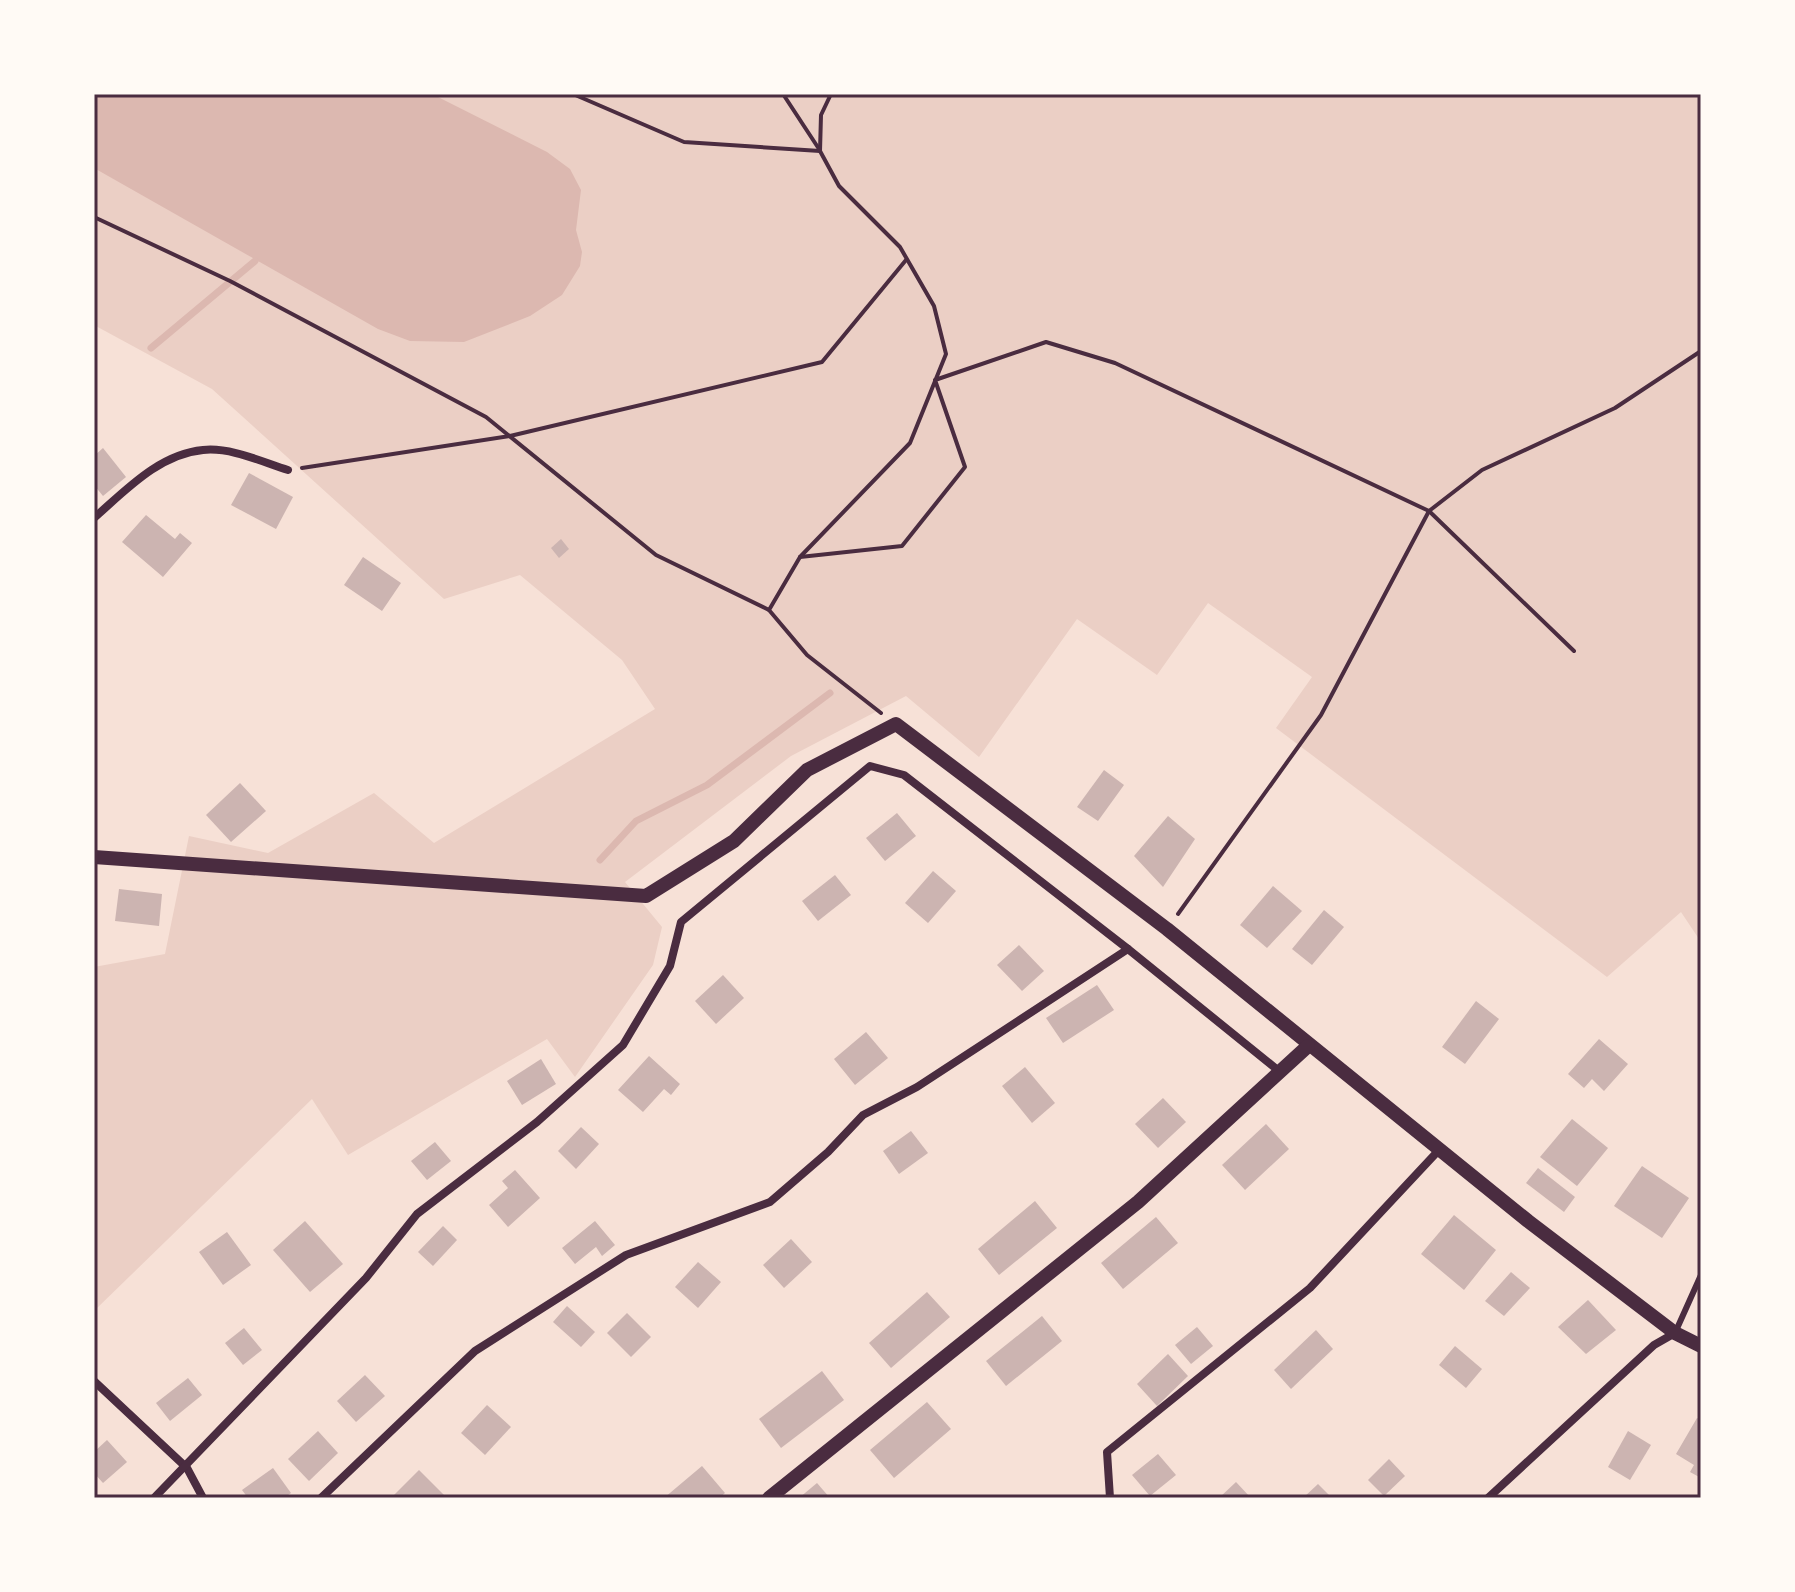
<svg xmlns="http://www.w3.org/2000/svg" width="1795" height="1592" font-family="Overpass,sans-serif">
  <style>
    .green { fill: #ebcfc5 }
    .water { fill: #dcb8b0 }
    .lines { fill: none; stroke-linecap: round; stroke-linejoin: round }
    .stream { stroke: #dcb8b0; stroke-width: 7 }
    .building { fill: #ccb4b1 }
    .path { stroke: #4a2c40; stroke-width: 4 }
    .service { stroke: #4a2c40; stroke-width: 6 }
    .minor { stroke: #4a2c40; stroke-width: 8 }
    .tertiary { stroke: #4a2c40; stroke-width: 14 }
    .neatline { fill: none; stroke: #4a2c40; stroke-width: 3 }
  </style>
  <rect width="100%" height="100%" fill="#f7e1d7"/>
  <polygon class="green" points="94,94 1701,94 1701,942 1681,912 1607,977 1276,728 1312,677 1208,603 1157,675 1077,619 979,757 906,696 791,756 625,882 662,927 653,965 575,1077 547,1039 348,1155 312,1099 94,1311 94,967 165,954 189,836 268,853 374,793 434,843 655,709 622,660 520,575 444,599 212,389 94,325"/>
  <polygon class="water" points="94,94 432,94 547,152 570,169 581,190 576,230 582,252 580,266 562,295 530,316 464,342 410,341 378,329 94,168"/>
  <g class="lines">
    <g class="stream">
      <polyline points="151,348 255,261"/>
      <polyline points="600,860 636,821 707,785 830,693"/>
    </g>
  </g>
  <g class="building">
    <polygon points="103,448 126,477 103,496 94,485 94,456"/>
    <polygon points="249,473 293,497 276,529 231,505"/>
    <polygon points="146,515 175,539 180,533 192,543 163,577 122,542"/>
    <polygon points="561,539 569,549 559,558 551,548"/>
    <polygon points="363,557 401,583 382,611 344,585"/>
    <polygon points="1104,770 1124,785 1098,821 1077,807"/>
    <polygon points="240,783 266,811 231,842 206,815"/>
    <polygon points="897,813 916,836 885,861 866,838"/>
    <polygon points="1168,816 1195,839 1163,887 1134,856"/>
    <polygon points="933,871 956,891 928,923 905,903"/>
    <polygon points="835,875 851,895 818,921 802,901"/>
    <polygon points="1273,886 1302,911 1267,948 1240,925"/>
    <polygon points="119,889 162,894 159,926 115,921"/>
    <polygon points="1324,910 1344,927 1312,965 1292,949"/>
    <polygon points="1019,945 1044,971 1022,991 997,965"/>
    <polygon points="723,975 744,998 716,1024 695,1001"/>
    <polygon points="1097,985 1114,1010 1063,1043 1046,1018"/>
    <polygon points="1476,1001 1499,1019 1465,1064 1442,1047"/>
    <polygon points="866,1032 888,1058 855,1085 834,1059"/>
    <polygon points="1599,1039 1628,1064 1604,1091 1592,1079 1584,1088 1568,1074"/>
    <polygon points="649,1056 680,1084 671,1095 664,1089 643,1112 618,1090"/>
    <polygon points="541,1059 556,1084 522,1105 507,1081"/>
    <polygon points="1025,1067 1055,1103 1032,1123 1002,1086"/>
    <polygon points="1163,1098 1186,1122 1158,1148 1135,1124"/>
    <polygon points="1572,1119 1608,1148 1577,1186 1540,1157"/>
    <polygon points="1266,1124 1289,1149 1245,1190 1222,1165"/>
    <polygon points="581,1127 599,1144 576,1169 558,1151"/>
    <polygon points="911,1131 928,1153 899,1174 883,1151"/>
    <polygon points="435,1142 451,1161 427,1180 411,1161"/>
    <polygon points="1642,1166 1689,1198 1662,1238 1614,1206"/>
    <polygon points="1538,1168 1575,1197 1564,1212 1526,1183"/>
    <polygon points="515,1170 540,1198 508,1227 489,1205 508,1188 502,1181"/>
    <polygon points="1035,1201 1057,1228 999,1275 978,1249"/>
    <polygon points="1454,1215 1496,1250 1464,1290 1421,1254"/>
    <polygon points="1156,1217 1178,1243 1123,1289 1101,1263"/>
    <polygon points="305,1221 343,1264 310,1292 273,1250"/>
    <polygon points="595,1221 615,1245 602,1256 596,1247 575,1264 562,1248"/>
    <polygon points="443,1226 457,1240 433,1266 418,1252"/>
    <polygon points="227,1232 251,1265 223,1285 199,1252"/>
    <polygon points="791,1239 812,1262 784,1288 763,1265"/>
    <polygon points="698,1262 721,1282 698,1308 675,1287"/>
    <polygon points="1511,1272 1530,1288 1504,1316 1485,1301"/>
    <polygon points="927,1292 950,1317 891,1368 869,1343"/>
    <polygon points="1588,1300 1616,1330 1586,1354 1558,1327"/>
    <polygon points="567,1306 595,1332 581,1347 553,1322"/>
    <polygon points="627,1313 651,1337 631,1357 607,1333"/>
    <polygon points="1042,1316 1062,1341 1006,1386 986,1361"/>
    <polygon points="1197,1327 1213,1346 1191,1364 1175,1345"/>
    <polygon points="244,1328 262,1350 243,1365 225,1343"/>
    <polygon points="1316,1330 1333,1349 1291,1389 1274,1370"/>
    <polygon points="1455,1346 1482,1369 1466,1388 1439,1365"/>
    <polygon points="1168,1354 1188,1376 1157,1406 1137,1384"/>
    <polygon points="822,1371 844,1400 781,1448 759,1419"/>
    <polygon points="365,1375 385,1396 356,1422 337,1401"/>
    <polygon points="188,1378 202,1395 170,1421 156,1403"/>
    <polygon points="927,1402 951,1429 894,1478 870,1450"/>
    <polygon points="487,1405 511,1427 485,1455 461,1433"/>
    <polygon points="1697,1418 1701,1420 1701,1478 1690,1472 1694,1465 1676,1454"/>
    <polygon points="318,1431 338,1453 309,1481 288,1459"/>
    <polygon points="1628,1431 1651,1445 1630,1480 1608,1467"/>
    <polygon points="107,1440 127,1462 103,1483 94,1473 94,1452"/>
    <polygon points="1158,1454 1176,1475 1150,1496 1132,1475"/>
    <polygon points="1389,1459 1405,1476 1384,1496 1368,1480"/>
    <polygon points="702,1466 725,1493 719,1498 664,1498"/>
    <polygon points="273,1468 291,1493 284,1498 248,1498 242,1490"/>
    <polygon points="419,1470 444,1495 441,1498 391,1498"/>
    <polygon points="1236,1482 1251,1498 1219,1498"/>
    <polygon points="817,1483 830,1498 799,1498"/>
    <polygon points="1318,1484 1332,1498 1303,1498"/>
  </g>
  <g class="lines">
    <g class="path">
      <polyline points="573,94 684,142 820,151"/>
      <polyline points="783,94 819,149"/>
      <polyline points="831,94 821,115 820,151 839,186 900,247 934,306 946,354 910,443 800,557 769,610 807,655 881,713"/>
      <polyline points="94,217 230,281 486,417 656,555 769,610"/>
      <polyline points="302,468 510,436 822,362 906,260"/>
      <polyline points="800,557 902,546 965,467 935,380 1046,342 1115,363 1429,511 1574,651"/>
      <polyline points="1178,914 1321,715 1429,511 1482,470 1615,408 1701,351"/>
    </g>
    <polyline class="service" points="1675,1333 1701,1275"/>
    <g class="minor">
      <path d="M94,518C125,491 159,454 203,450C231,447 262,462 288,470"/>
      <polyline points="94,1381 187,1468 203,1498"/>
      <polyline points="154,1498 366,1278 417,1214 537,1122 623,1045 670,966 681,922 870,766 904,775 1128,949 1279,1071"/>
      <polyline points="321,1498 475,1351 626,1255 770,1202 828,1152 863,1115 917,1087 1128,949"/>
      <polyline points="1110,1498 1107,1452 1310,1288 1439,1150"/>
      <polyline points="1488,1498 1654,1345 1675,1333"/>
    </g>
    <g class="tertiary">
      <polyline points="94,857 646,896 734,841 807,770 896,724 1167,929 1528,1221 1675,1333 1701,1346"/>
      <polyline points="769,1498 1138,1202 1308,1046"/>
    </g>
  </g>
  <rect width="1795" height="1592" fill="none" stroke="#fffaf5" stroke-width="192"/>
  <rect x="96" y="96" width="1603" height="1400" class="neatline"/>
</svg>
